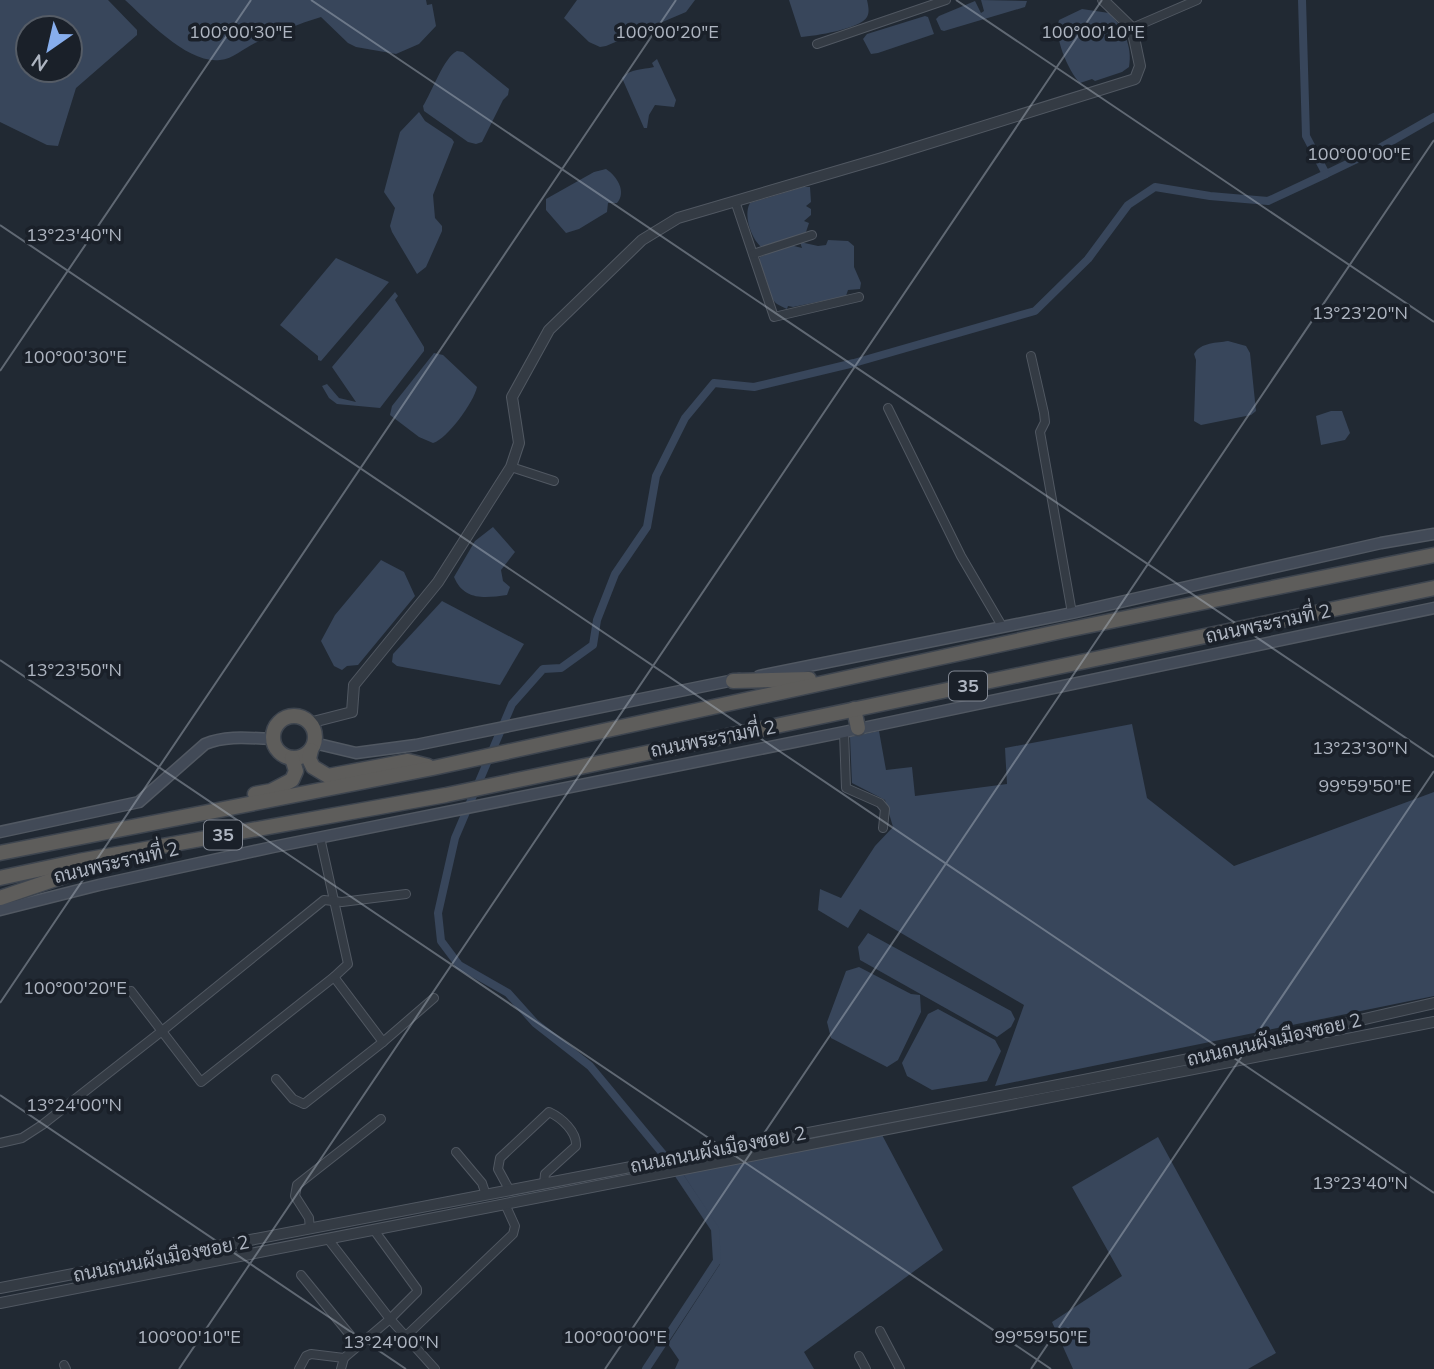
<svg xmlns="http://www.w3.org/2000/svg" width="1434" height="1369" font-family="Mulish,Sarabun,sans-serif">
  <style>
    .water { fill: #38465b; fill-rule: evenodd }
    .lines { fill: none; stroke-linecap: round; stroke-linejoin: round }
    .canal { stroke: #38465b; stroke-width: 8 }
    .minor-casing { stroke: #515862; stroke-width: 10 }
    .tertiary-casing { stroke: #515862; stroke-width: 12 }
    .secondary-casing { stroke: #515862; stroke-width: 13 }
    .trunk-casing { stroke: #3e454f; stroke-width: 17 }
    .minor { stroke: #343b44; stroke-width: 8 }
    .tertiary { stroke: #343b44; stroke-width: 10 }
    .secondary { stroke: #424a57; stroke-width: 10 }
    .trunk { stroke: #5e5d5b; stroke-width: 14 }
    .ticks { fill: none; stroke: #aeb5c1; stroke-width: 2; stroke-opacity: 0.45 }
    .labels { text-anchor: middle; stroke-width: 7; stroke-linejoin: round; paint-order: stroke }
    .shield { fill: #1a2029; stroke: #828893; stroke-width: 2 }
    .shield-label { font-size: 18px; font-weight: bold; fill: #aeb5c1 }
    .street-label { font-size: 19px; fill: #aeb5c1; stroke: #1a2029 }
    .ticks-label { font-size: 18px; text-anchor: middle; fill: #aeb5c1; stroke: #1a2029; stroke-width: 7; stroke-linejoin: round; paint-order: stroke }
  </style>
  <rect width="100%" height="100%" fill="#212933"/>
  <g class="water">
    <path d="M0,0H108L137,30V35L76,88L58,146L47,145L0,122ZM70,28V70H28V28Z"/>
    <path d="M125,0H426L427,5L432,4L436,26L419,44L396,54L356,47L348,43L321,17C298,24 276,33 255,43C244,48 233,59 220,60C188,64 147,20 125,0Z"/>
    <polygon points="577,0 695,0 686,12 606,46 600,47 589,42 564,18"/>
    <path d="M789,0H867C868,5 870,12 867,17C860,29 815,36 801,37Z"/>
    <polygon points="981,0 1027,1 1025,7 944,31 941,30 936,19 939,16 975,1 981,13 984,11"/>
    <path d="M1082,9L1109,13C1123,27 1133,46 1129,67L1122,72L1095,81L1092,79L1080,83C1068,71 1053,35 1059,20Z"/>
    <polygon points="925,16 928,17 934,34 878,53 871,54 863,39 867,34"/>
    <path d="M457,51L463,52L509,89L508,95L503,100L482,142L476,144L468,142L424,111L423,106C432,92 444,57 457,51Z"/>
    <path d="M657,59L676,100L674,107L655,105L649,115L647,128H644L622,78C631,68 642,70 654,67L652,63Z"/>
    <polygon points="419,112 425,121 452,139 454,142 433,195 435,218 442,226 442,231 426,267 417,274 392,232 390,226 395,208 384,192 400,132"/>
    <path d="M606,169C617,176 627,192 617,203H608L607,212L579,229L566,233L546,210V199L594,172Z"/>
    <path d="M803,187H810L811,202L806,206L811,209V215L804,221L809,223L805,235L761,247C751,238 743,215 750,203Z"/>
    <path d="M828,240L848,241L854,246V267L861,283L860,289L848,290L846,296L793,307L788,306L787,309C783,307 780,306 777,304C766,295 770,275 758,267L760,257L790,245L802,248L800,242L818,246L826,245Z"/>
    <polygon points="336,258 389,282 321,361 318,360 318,356 280,325"/>
    <polygon points="395,292 398,296 395,300 424,347 424,351 380,408 337,404 329,398 322,386 327,384 339,398 356,402 332,367"/>
    <path d="M1228,341L1246,346L1250,353L1256,411L1251,415L1201,425L1194,421L1196,360L1194,354C1201,342 1217,343 1228,341Z"/>
    <path d="M434,353L443,355L477,387C474,402 447,439 433,443L419,437L390,415L392,406Z"/>
    <polygon points="1331,411 1342,411 1350,433 1345,440 1321,445 1316,416"/>
    <path d="M493,527L515,552L501,570L503,581L510,587L507,595C485,598 464,601 454,577L475,541Z"/>
    <polygon points="381,560 404,572 415,596 358,665 347,666 342,670 334,666 321,641 335,615"/>
    <polygon points="442,601 524,644 500,685 397,666 392,662 393,654"/>
    <polygon points="1132,724 1147,798 1234,866 1434,792 1434,996 995,1086 1024,1005 860,909 848,928 818,910 820,889 841,898 875,846 893,827 885,800 852,783 850,737 879,731 886,770 912,767 915,796 1007,784 1005,748"/>
    <polygon points="868,933 1011,1011 1015,1019 1011,1027 997,1037 860,960 858,947"/>
    <polygon points="859,967 911,994 920,995 921,1012 898,1060 887,1067 831,1038 827,1022 846,971"/>
    <polygon points="938,1009 995,1040 1001,1051 987,1081 932,1090 907,1076 902,1063 928,1014"/>
    <polygon points="881,1133 943,1250 804,1352 814,1369 675,1369 679,1360 668,1344 720,1264 716,1225 683,1174"/>
    <polygon points="1158,1137 1276,1353 1248,1369 1073,1369 1052,1322 1122,1276 1072,1187"/>
  </g>
  <g class="lines">
    <g class="canal">
      <polyline points="1302,0 1306,136 1326,174 1376,150 1434,117"/>
      <polyline points="646,1369 717,1261 715,1229 673,1166 590,1066 535,1023 508,993 459,965 441,941 438,913 455,838 512,704 543,669 561,668 593,645 597,620 615,574 647,527 656,476 685,418 714,383 754,387 854,363 1035,311 1088,259 1128,205 1155,187 1210,196 1268,201 1326,174"/>
    </g>
    <defs>
      <g id="minor">
        <polyline points="1132,28 1197,0"/>
        <polyline points="817,44 946,0"/>
        <polyline points="735,201 774,317 859,297"/>
        <polyline points="753,254 812,235"/>
        <polyline points="1031,356 1044,413 1045,422 1040,432 1072,613"/>
        <polyline points="888,408 961,556 1002,626"/>
        <polyline points="511,467 554,481"/>
        <polyline points="844,732 846,788 880,803 885,809 883,828"/>
        <polyline points="334,977 383,1042"/>
        <polyline points="131,991 201,1082 334,977 348,964 320,837"/>
        <polyline points="276,1079 293,1099 304,1104 383,1042 434,998"/>
        <polyline points="0,1143 22,1138 42,1125 162,1031 324,900 342,902 406,894"/>
        <polyline points="456,1152 482,1183 486,1195"/>
        <path d="M510,1191L498,1169L500,1158L549,1112C562,1118 577,1132 576,1146L545,1174L544,1184"/>
        <polyline points="310,1229 309,1218 295,1196 297,1185 381,1119"/>
        <polyline points="328,1239 390,1319 435,1369"/>
        <polyline points="301,1275 359,1346"/>
        <polyline points="880,1331 900,1369"/>
        <polyline points="405,1337 513,1234 515,1226 505,1204"/>
        <polyline points="859,1356 866,1369"/>
        <polyline points="64,1365 66,1369"/>
        <polyline points="299,1369 306,1356 311,1354 344,1358 390,1319 417,1292 417,1289 374,1230"/>
        <polyline points="341,1369 344,1358"/>
      </g>
      <g id="tertiary">
        <polyline points="309,723 352,712 354,685 438,582 511,467 519,443 512,397 549,330 642,240 678,218 882,158 1135,79 1140,66 1132,28 1103,0"/>
        <polyline points="0,1288 1084,1080 1204,1056 1434,1003"/>
        <polyline points="0,1303 1434,1022"/>
      </g>
      <g id="secondary">
        <polyline points="759,676 1072,613 1381,543 1434,534"/>
        <polyline points="314,743 356,753 416,745 739,679"/>
        <path d="M0,832L139,802L205,744C226,735 250,738 273,739"/>
        <polyline points="0,910 99,885 273,847 844,732 1434,608"/>
      </g>
      <g id="trunk">
        <polyline points="733,681 809,679"/>
        <polyline points="854,709 858,728"/>
        <circle cx="294" cy="737" r="21"/>
        <polyline points="311,750 309,759 313,767 328,776 408,761 428,766"/>
        <polyline points="255,794 271,791 292,780 296,771 292,758"/>
        <polyline points="0,853 433,768 1062,631 1434,555"/>
        <polyline points="0,878 79,861 446,795 1434,588"/>
        <polyline points="0,898 94,866"/>
      </g>
    </defs>
    <use href="#minor" class="minor-casing"/>
    <use href="#tertiary" class="tertiary-casing"/>
    <use href="#secondary" class="secondary-casing"/>
    <use href="#trunk" class="trunk-casing"/>
    <use href="#minor" class="minor"/>
    <use href="#tertiary" class="tertiary"/>
    <use href="#secondary" class="secondary"/>
    <use href="#trunk" class="trunk"/>
  </g>
  <path class="ticks" d="M311,0L1434,757M956,0L1434,322M0,225L1434,1193M0,371L251,0M0,660L1051,1369M0,1003L676,0M0,1095L406,1369M179,1369L1102,0M605,1369L1434,140M1031,1369L1434,771"/>
  <g class="labels">
    <g class="shield">
      <rect x="949" y="671.5" width="38" height="29" rx="5"/>
      <rect x="204" y="820.5" width="38" height="29" rx="5"/>
    </g>
    <g class="shield-label">
      <text x="968" y="692">35</text>
      <text x="223" y="841">35</text>
    </g>
    <g class="street-label">
      <text transform="translate(1268 623) rotate(-12)" y="7">ถนนพระรามที่ 2</text>
      <text transform="translate(713 738) rotate(-11)" y="7">ถนนพระรามที่ 2</text>
      <text transform="translate(116 862) rotate(-13)" y="7">ถนนพระรามที่ 2</text>
      <text transform="translate(1274 1039) rotate(-13)" y="7">ถนนถนนผังเมืองซอย 2</text>
      <text transform="translate(718 1149) rotate(-11)" y="7">ถนนถนนผังเมืองซอย 2</text>
      <text transform="translate(161 1258) rotate(-11)" y="7">ถนนถนนผังเมืองซอย 2</text>
    </g>
  </g>
  <g class="ticks-label">
    <text x="241" y="38">100°00'30"E</text>
    <text x="667" y="38">100°00'20"E</text>
    <text x="1093" y="38">100°00'10"E</text>
    <text x="1359" y="160">100°00'00"E</text>
    <text x="74" y="241">13°23'40"N</text>
    <text x="1360" y="319">13°23'20"N</text>
    <text x="75" y="363">100°00'30"E</text>
    <text x="74" y="676">13°23'50"N</text>
    <text x="1360" y="754">13°23'30"N</text>
    <text x="1365" y="792">99°59'50"E</text>
    <text x="75" y="994">100°00'20"E</text>
    <text x="74" y="1111">13°24'00"N</text>
    <text x="1360" y="1189">13°23'40"N</text>
    <text x="189" y="1343">100°00'10"E</text>
    <text x="615" y="1343">100°00'00"E</text>
    <text x="1041" y="1343">99°59'50"E</text>
    <text x="391" y="1348">13°24'00"N</text>
  </g>
  <g transform="translate(49 49) rotate(214)"><circle r="33" fill="#1a2029" stroke="#555c66" stroke-width="2"/>
  <path d="M0-5L12 26L0 18L-12 26Z" fill="#87aeed"/>
  <text y="-10" font-size="19" font-weight="bold" text-anchor="middle" fill="#aeb5c1">N</text>
  </g>
</svg>
